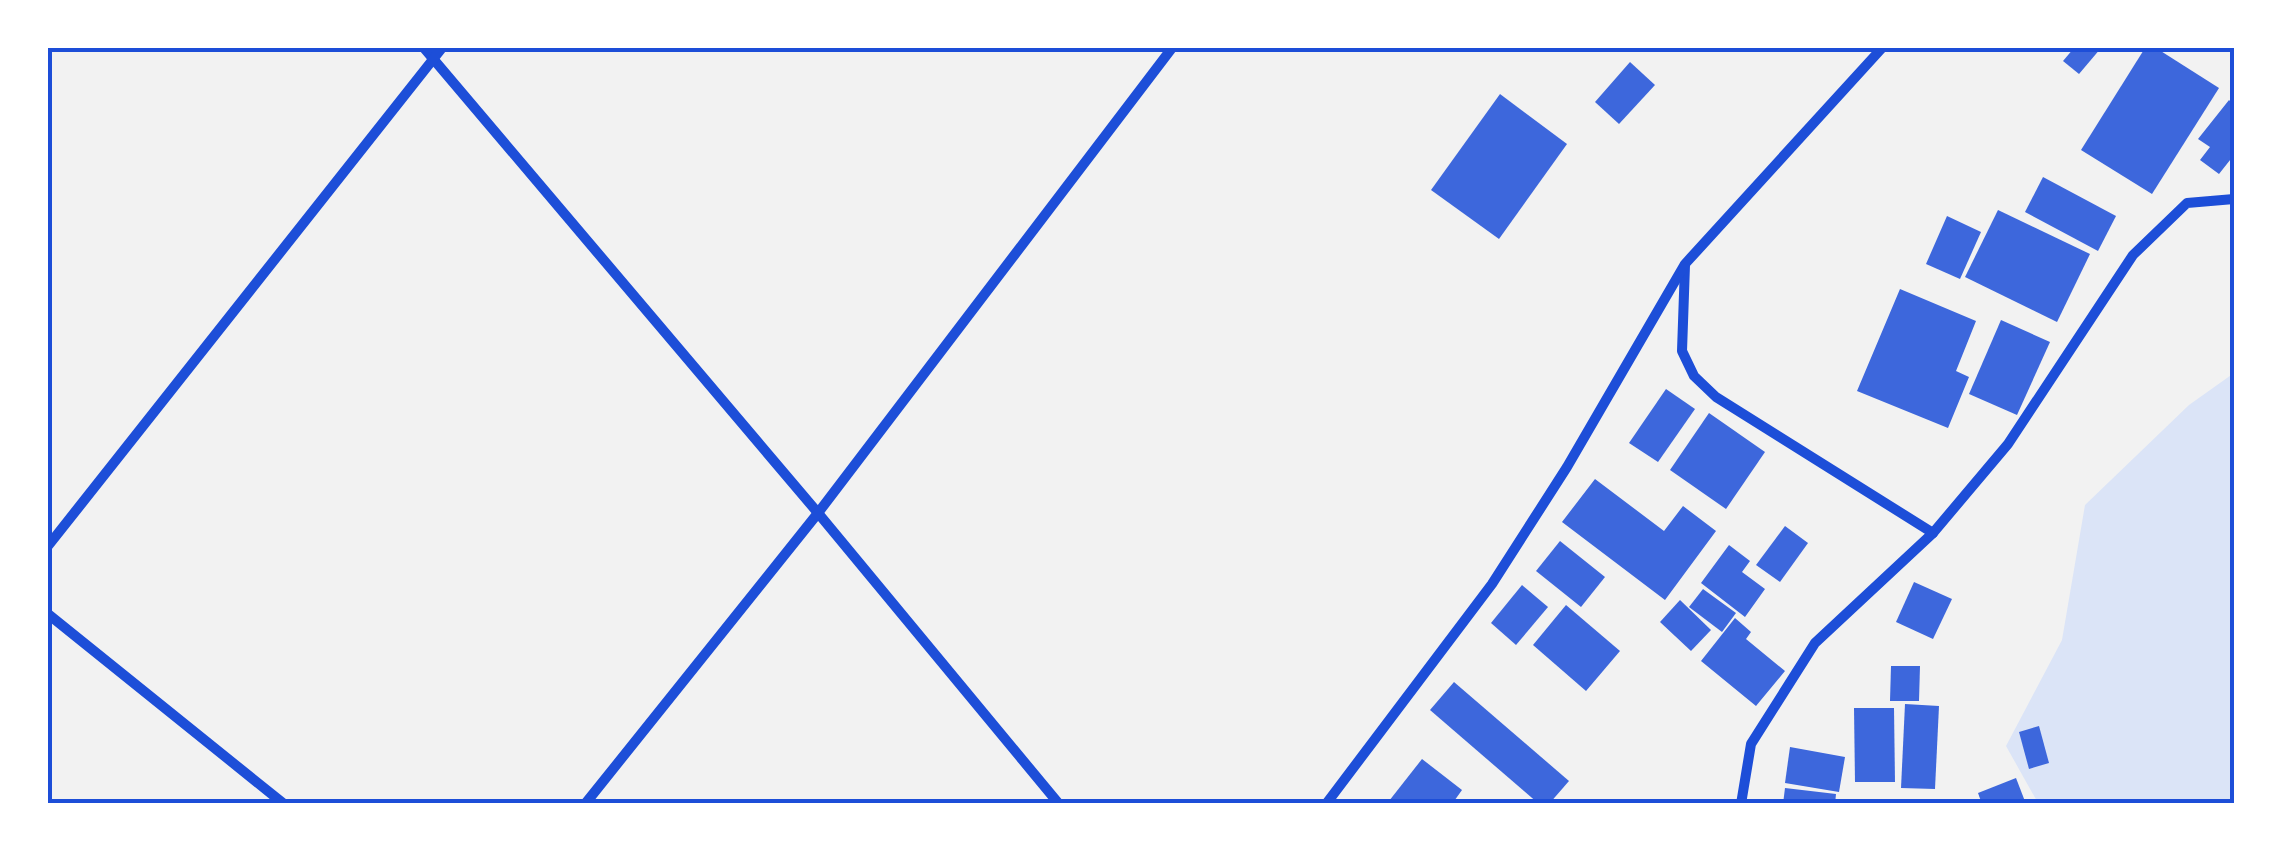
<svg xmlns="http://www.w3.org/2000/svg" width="2282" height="851" font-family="'Noto Sans',sans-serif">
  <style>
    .green { fill: #dbe4f7 }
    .building { fill: #3d67dc }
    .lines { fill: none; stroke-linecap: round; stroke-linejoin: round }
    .minor { stroke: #1d4ed8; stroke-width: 10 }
    .neatline { fill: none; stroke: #1d4ed8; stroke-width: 4 }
  </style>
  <rect width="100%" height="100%" fill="#f2f2f2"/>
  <polygon class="green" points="2234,373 2234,803 2038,803 2006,746 2062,640 2085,505 2189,405"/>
  <g class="building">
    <polygon points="2074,48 2101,48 2079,74 2063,61"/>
    <polygon points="2145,48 2156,48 2219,88 2152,194 2081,150"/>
    <polygon points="1630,62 1655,85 1619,124 1595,102"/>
    <polygon points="1500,94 1567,144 1499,239 1431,190"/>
    <polygon points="2229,100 2234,105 2234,155 2219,174 2200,160 2210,147 2198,139"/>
    <polygon points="2043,177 2116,216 2098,251 2025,212"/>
    <polygon points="1998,210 2090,254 2057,322 1965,277"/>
    <polygon points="1947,216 1981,232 1960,279 1926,264"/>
    <polygon points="1900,289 1976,321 1956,371 1969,377 1948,428 1857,391"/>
    <polygon points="2001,320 2050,342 2017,415 1969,394"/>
    <polygon points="1666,389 1695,409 1658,462 1629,443"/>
    <polygon points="1709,413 1765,452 1726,509 1670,470"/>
    <polygon points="1595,479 1664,531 1683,506 1716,531 1665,600 1562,522"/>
    <polygon points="1785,526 1808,543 1780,582 1756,565"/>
    <polygon points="1560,541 1605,577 1581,607 1536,571"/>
    <polygon points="1729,545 1750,561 1742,572 1765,589 1745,617 1701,583"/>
    <polygon points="1914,582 1952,599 1933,639 1896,622"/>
    <polygon points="1522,585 1548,607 1516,645 1491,623"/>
    <polygon points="1703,589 1736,613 1722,632 1689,607"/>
    <polygon points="1680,600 1711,630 1691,651 1660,622"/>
    <polygon points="1566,605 1620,651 1586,691 1533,645"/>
    <polygon points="1735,618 1751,632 1746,639 1785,671 1756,706 1701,661"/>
    <polygon points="1891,666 1920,666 1919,701 1890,701"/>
    <polygon points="1454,682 1569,781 1549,804 1539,804 1430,710"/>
    <polygon points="1905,704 1939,706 1935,789 1901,788"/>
    <polygon points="1854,708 1894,708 1895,782 1855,782"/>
    <polygon points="2039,726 2049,763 2029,769 2019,732"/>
    <polygon points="1790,747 1845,757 1839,792 1785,783"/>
    <polygon points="1422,759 1462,790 1452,804 1392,804 1389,801"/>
    <polygon points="2016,778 2026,804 1982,804 1978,793"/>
    <polygon points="1785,788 1836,794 1835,804 1783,804"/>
  </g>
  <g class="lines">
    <g class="minor">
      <polyline points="424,48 818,513 1059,804"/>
      <polyline points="1685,265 1682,351 1694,376 1716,397 1933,533"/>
      <polyline points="48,546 442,48"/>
      <polyline points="48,614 284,804"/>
      <polyline points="585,804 818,513 1172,48"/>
      <polyline points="1326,804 1492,584 1567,467 1685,264 1882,48"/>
      <polyline points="1741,804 1751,744 1815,643 1933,533 2008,444 2133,255 2187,203 2234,199"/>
    </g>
  </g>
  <rect width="2282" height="851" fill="none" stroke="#ffffff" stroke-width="100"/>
  <rect x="50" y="50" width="2182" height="751" class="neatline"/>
</svg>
